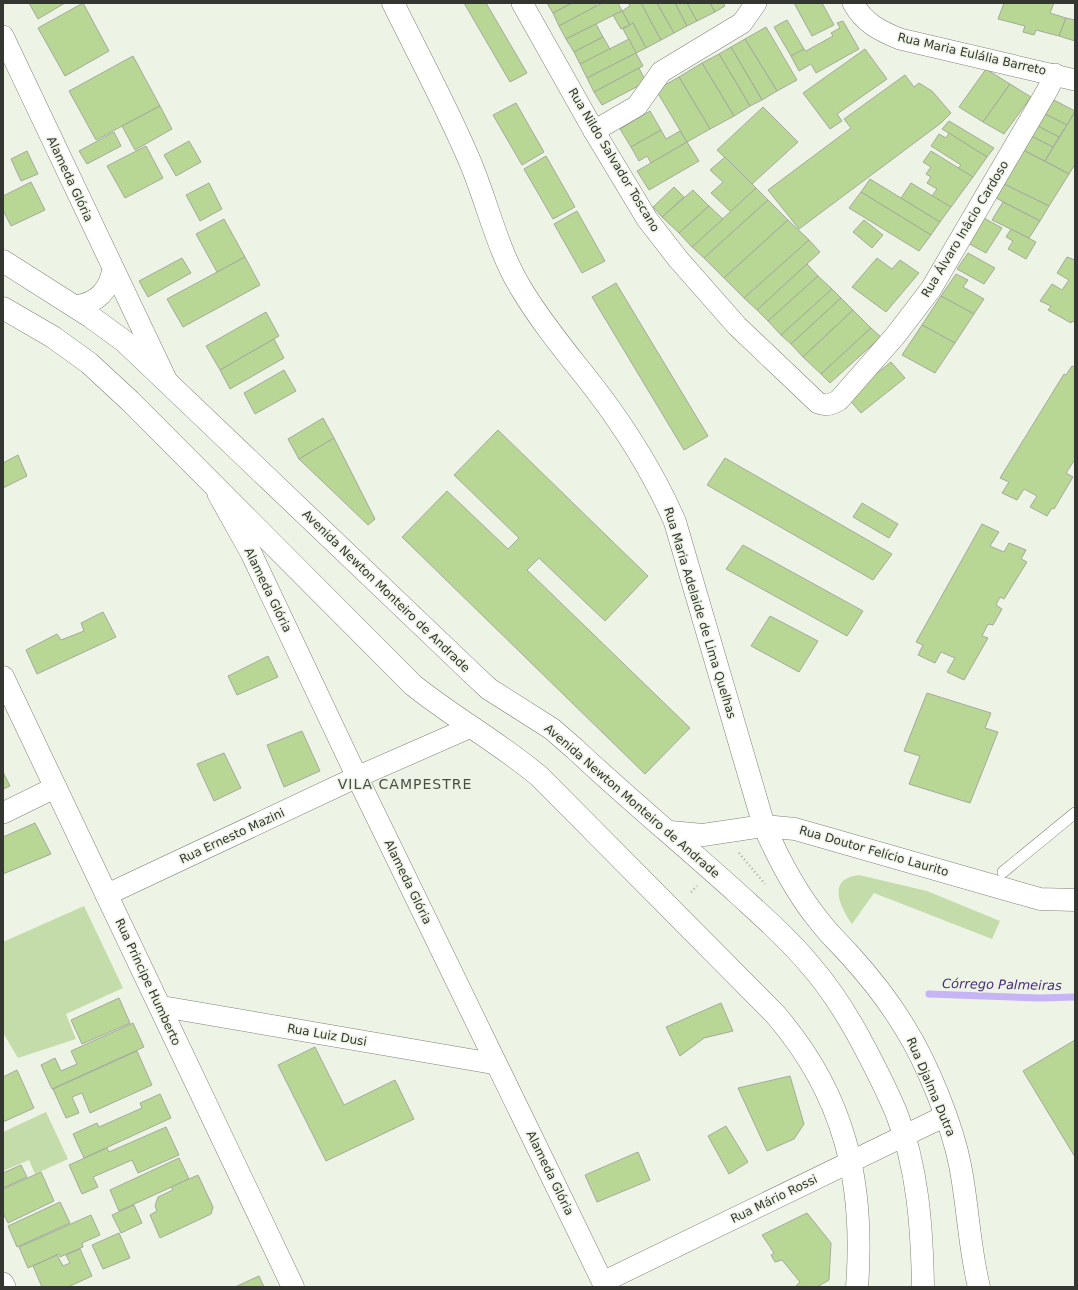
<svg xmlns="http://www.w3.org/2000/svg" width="1078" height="1290" font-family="'DejaVu Sans',sans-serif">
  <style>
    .green { fill: #c4dcaa }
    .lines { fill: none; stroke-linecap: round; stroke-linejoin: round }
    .stream { stroke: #c7b4f6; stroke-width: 7 }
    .building { fill: #b8d694; stroke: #a4aa9d }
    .service-casing { stroke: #7d8376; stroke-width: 12 }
    .minor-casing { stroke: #7d8376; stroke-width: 22 }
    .tertiary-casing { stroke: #7d8376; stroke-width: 23 }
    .secondary-casing { stroke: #7d8376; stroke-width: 23 }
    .path { stroke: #a7aca1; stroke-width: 2.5; stroke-dasharray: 1 3; stroke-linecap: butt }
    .service { stroke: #fff; stroke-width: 11 }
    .minor { stroke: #fff; stroke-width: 21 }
    .tertiary { stroke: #fff; stroke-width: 22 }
    .secondary { stroke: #fff; stroke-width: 22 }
    .labels { text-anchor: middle; stroke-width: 3; stroke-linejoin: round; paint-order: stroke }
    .street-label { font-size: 12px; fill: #343631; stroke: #edf4e5 }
    .water-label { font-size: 13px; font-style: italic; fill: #4a2d79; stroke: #edf4e5 }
    .quarter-label { font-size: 14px; letter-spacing: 1px; fill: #494f43; stroke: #edf4e5 }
  </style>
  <rect width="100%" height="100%" fill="#edf4e5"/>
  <g class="green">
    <path d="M859,875L927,891L1000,921L992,939L874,893L852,924C840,906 826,879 859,875Z"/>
    <polygon points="84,906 123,988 66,1014 76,1039 18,1058 3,1033 3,942"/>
    <polygon points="46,1112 68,1159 35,1174 29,1160 3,1171 3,1132"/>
  </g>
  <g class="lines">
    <polyline class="stream" points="929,994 1040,998 1075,997"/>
  </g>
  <g class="building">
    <polygon points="29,3 65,3 38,19"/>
    <polygon points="83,3 109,51 65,76 38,28"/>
    <polygon points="464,3 486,3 527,73 510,82"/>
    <polygon points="547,3 572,3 553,13"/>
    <polygon points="572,3 595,3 597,6 559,26 553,13"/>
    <polygon points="602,3 618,3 622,11 566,39 559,26"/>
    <polygon points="628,3 641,3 661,40 646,48 633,23 630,25 622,11 630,6"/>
    <polygon points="641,3 657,3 674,33 661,40"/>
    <polygon points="657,3 675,3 687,26 674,33"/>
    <polygon points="675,3 687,3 697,21 687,26"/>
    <polygon points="687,3 710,3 715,12 697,21"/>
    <polygon points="710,3 723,3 725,6 715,12"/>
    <polygon points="794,3 822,3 834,25 812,36"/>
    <polygon points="1004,3 1054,3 1050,13 1066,18 1059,36 1036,30 1034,35 1023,32 1025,26 998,19"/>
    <polygon points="622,11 630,25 621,29 613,15"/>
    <polygon points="1066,18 1075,20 1075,41 1059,36"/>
    <polygon points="787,20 804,49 791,56 774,27"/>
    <polygon points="843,21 859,49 816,73 811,64 799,71 791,56 804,49 806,51 833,36 831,33 840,28 837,23"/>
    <polygon points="633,23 646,48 636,53 623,29"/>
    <polygon points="596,24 603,37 574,52 566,39"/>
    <polygon points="766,27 797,80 777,91 745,39"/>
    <polygon points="603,37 610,49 580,64 574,52"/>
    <polygon points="629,39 636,53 587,78 580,64"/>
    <polygon points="745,39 777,91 762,100 731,47"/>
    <polygon points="731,47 762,100 750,106 719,54"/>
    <polygon points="865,49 887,79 837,114 842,121 830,129 803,93"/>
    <polygon points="636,53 643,66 594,92 587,78"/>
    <polygon points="719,54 750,106 734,116 702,63"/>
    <polygon points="133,56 160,106 96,140 69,91"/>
    <polygon points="702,63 734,116 710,129 679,77"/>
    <polygon points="639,68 646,82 602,105 594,92"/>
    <polygon points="986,69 1010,84 983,122 959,107"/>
    <polygon points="905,75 914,87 919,83 932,91 951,113 941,123 799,229 768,190 851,128 844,119"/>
    <polygon points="679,77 710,129 687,142 656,90"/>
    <polygon points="1010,84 1031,97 1004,134 983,122"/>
    <polygon points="1050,98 1075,111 1067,125 1041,112"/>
    <polygon points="516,103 544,152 522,165 493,115"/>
    <polygon points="160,106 172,129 135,150 122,126"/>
    <polygon points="763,107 798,142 752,184 717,150"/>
    <polygon points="650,111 661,130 631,147 620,129"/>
    <polygon points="1041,112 1067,125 1059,137 1034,124"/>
    <polygon points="1075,112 1075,164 1069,174 1045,161"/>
    <polygon points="949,121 994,148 987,157 942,129"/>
    <polygon points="1034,124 1059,137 1053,147 1027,134"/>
    <polygon points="661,130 666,139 680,131 687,142 651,163 647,156 639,161 631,147"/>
    <polygon points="114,132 121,146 87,164 79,151"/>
    <polygon points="949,133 987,157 973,177 958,168 961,165 931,146 939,134 946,138"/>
    <polygon points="1031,136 1053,147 1045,161 1023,150"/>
    <polygon points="189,141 201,162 176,176 164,155"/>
    <polygon points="687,142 699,161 649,190 637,171"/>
    <polygon points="146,146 163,178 125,198 107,166"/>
    <polygon points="1023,150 1069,174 1049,206 1002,183"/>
    <polygon points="27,151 38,174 21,181 11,159"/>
    <polygon points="931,151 973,177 951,207 932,196 937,189 927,183 931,177 926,174 931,167 923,162"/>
    <polygon points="546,156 575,207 553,219 524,169"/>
    <polygon points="725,157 756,188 731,212 711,193 723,182 710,170"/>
    <polygon points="870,179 940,222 931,235 861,192"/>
    <polygon points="31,182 45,210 11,226 3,210 3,196"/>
    <polygon points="209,183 222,209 200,221 186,195"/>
    <polygon points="911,183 951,207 940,222 901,198"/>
    <polygon points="1002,183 1049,206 1040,221 994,197"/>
    <polygon points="674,187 684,197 662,217 653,207"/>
    <polygon points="756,188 768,200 704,258 692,247"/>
    <polygon points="693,190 709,206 679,233 662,217"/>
    <polygon points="861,192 931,235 919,251 849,208"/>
    <polygon points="768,200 788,220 724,278 704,258"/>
    <polygon points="1003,202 1040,221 1029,238 992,220"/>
    <polygon points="709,206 723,219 692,247 679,233"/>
    <polygon points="577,211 605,261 582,273 554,224"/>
    <polygon points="982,217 1002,228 986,253 966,242"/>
    <polygon points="224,219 245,257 217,272 196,234"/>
    <polygon points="788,220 809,240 744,298 724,278"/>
    <polygon points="864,220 883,235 872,248 853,232"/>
    <polygon points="1011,229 1036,242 1026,259 1008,249 1013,241 1006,237"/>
    <polygon points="809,240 820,252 757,310 744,298"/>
    <polygon points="968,253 995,268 984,284 957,269"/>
    <polygon points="245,257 260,285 183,327 167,299"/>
    <polygon points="1067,257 1075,260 1075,323 1072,321 1071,323 1048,310 1051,306 1040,301 1052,284 1062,290 1069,280 1057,273"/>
    <polygon points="182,258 191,273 148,297 139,281"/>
    <polygon points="877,258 892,269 900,260 919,273 886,312 852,287"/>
    <polygon points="807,264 818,276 768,321 757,310"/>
    <polygon points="956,274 968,280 963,287 984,299 974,314 941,296"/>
    <polygon points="818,276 832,289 781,335 768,321"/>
    <polygon points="616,283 708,436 684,450 592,297"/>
    <polygon points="832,289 841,298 791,344 781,335"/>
    <polygon points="941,296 974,314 955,343 922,325"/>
    <polygon points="841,298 853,310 803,357 791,344"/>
    <polygon points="853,310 871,328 821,374 803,357"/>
    <polygon points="266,312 279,336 220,370 206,346"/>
    <polygon points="922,325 955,343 935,373 902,355"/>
    <polygon points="871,328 881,337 830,383 821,374"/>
    <polygon points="274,339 284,358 230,389 220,370"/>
    <polygon points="891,362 905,378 861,413 847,397"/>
    <polygon points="1072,366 1075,367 1075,461 1074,461 1066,473 1073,477 1054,509 1052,508 1047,516 1030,507 1037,496 1024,489 1017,500 1002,493 1009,482 1000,478 1064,374 1066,375"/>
    <polygon points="284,370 296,391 255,414 244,393"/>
    <polygon points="323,418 334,438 299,459 288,439"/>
    <polygon points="498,430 648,576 605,621 539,558 527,570 690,728 645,774 402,537 447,491 508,549 519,538 454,475"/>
    <polygon points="334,438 375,519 368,525 299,459"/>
    <polygon points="18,455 27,476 3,488 3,463"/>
    <polygon points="725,458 892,554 873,580 707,485"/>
    <polygon points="862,503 898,524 889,538 853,517"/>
    <polygon points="982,524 999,532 990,546 1004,552 1009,543 1026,550 1021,559 1027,562 1004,599 1000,597 996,605 1002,609 993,625 988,624 982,636 988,638 964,680 947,672 955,658 941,652 935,663 918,655 923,645 916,642"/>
    <polygon points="743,545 863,611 847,636 726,569"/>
    <polygon points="103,612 116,637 37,674 26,650 57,634 61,640 84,631 81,623"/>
    <polygon points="770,616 818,641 799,672 751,646"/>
    <polygon points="268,656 278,677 237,695 228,676"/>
    <polygon points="927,693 991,713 985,728 998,732 970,803 909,784 920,756 904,751"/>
    <polygon points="302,731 320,771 284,787 267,745"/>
    <polygon points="224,753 241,788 214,801 197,764"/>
    <polygon points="3,772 10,786 3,789"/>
    <polygon points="35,823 51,854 3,874 3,837"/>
    <polygon points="119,998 130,1023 82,1044 71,1020"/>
    <polygon points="721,1003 733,1031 704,1038 680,1056 666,1027"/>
    <polygon points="133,1023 144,1047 52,1089 41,1065 55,1058 61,1071 77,1064 71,1051"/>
    <polygon points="1075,1040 1075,1157 1023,1071"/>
    <polygon points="315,1047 344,1105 395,1080 414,1119 326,1161 278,1065"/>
    <polygon points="137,1051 152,1085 90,1113 82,1093 72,1097 79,1113 66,1118 53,1089"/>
    <polygon points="17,1070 34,1108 3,1122 3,1077"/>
    <polygon points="790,1076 804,1124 794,1139 767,1151 738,1088"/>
    <polygon points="160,1094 171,1118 84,1158 73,1134 97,1123 99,1127 142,1108 140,1103"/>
    <polygon points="726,1126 748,1162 729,1174 708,1136"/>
    <polygon points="166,1127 179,1155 138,1173 132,1160 93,1177 98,1187 82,1194 69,1165 107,1148 109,1152"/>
    <polygon points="638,1152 650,1180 597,1202 585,1175"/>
    <polygon points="179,1158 189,1179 119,1211 110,1190"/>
    <polygon points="21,1165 27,1177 3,1188 3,1173"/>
    <polygon points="41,1172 54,1201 8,1223 3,1213 3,1189"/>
    <polygon points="198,1175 213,1207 211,1214 160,1238 150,1215 157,1211 155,1206 158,1197 173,1190 171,1187"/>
    <polygon points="60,1202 70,1223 17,1247 8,1226"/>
    <polygon points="134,1205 142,1223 121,1233 112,1215"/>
    <polygon points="807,1213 831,1243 829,1280 817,1287 795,1287 800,1282 782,1260 775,1262 771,1255 774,1253 762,1235"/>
    <polygon points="91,1215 100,1235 82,1243 83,1247 60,1257 59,1254 28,1268 19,1247"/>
    <polygon points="119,1233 130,1258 103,1269 92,1245"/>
    <polygon points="80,1249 92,1276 68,1287 42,1287 33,1266 57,1255 63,1266 70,1263 66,1255"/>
    <polygon points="259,1276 264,1287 235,1287"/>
  </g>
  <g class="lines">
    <defs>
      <polyline id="service" points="1003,872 1075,813"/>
      <g id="minor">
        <path d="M522,3L594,131L647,219L678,259L737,326L818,403C826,406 831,405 839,400L895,336L931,289L1048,89L1055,74"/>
        <path d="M853,3C864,23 880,31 900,39L1075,80"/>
        <polyline points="3,36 166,379"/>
        <polyline points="594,131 637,106 661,72 742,23 756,3"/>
        <path d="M75,306C97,303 109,291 113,269"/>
        <polyline points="218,494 251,553 357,777 605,1287"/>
        <polyline points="3,813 56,787"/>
        <polyline points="106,895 357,777 471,727"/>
        <polyline points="159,1006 496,1064"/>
        <polyline points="603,1282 945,1116"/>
        <polyline points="3,1283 5,1287"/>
      </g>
      <g id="tertiary">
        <path d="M393,3C419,56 448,109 471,164C488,205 498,252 522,290C544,327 573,360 599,394C629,434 655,476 675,522L764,826C779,860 796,893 820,922C828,933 839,943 848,953C869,976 889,1001 905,1028C927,1063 952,1124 960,1165C968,1205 969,1247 979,1287"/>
        <polyline points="3,677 293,1287"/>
        <polyline points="670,832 703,835 764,826 795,829 1040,899 1075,900"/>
      </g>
      <g id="secondary">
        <path d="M3,261L91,317L124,341L474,675L489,689L552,729L575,749C627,798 683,844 736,892C761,915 788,938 810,965C833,991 851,1021 867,1052C877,1071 887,1091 896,1112C918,1167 922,1228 923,1287"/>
        <path d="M3,308L53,337L89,363L130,401L413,685C454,718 500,743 540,777L775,1014C845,1095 865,1182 857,1287"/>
      </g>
    </defs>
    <use href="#service" class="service-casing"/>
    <use href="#minor" class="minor-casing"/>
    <use href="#tertiary" class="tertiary-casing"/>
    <use href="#secondary" class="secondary-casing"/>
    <g class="path">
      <polyline points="739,853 765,884"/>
      <polyline points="691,892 697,886"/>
    </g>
    <use href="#service" class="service"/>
    <use href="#minor" class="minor"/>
    <use href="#tertiary" class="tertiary"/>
    <use href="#secondary" class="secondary"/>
  </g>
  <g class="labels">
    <g class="street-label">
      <text transform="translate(972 54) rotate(13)" y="4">Rua Maria Eulália Barreto</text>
      <text transform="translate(614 160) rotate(59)" y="4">Rua Nildo Salvador Toscano</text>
      <text transform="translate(70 179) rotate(65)" y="4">Alameda Glória</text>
      <text transform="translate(965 229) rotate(-59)" y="4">Rua Álvaro Inâcio Cardoso</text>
      <text transform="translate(268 590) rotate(64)" y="4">Alameda Glória</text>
      <text transform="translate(386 591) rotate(44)" y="4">Avenida Newton Monteiro de Andrade</text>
      <text transform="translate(700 613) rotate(73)" y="4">Rua Maria Adelaide de Lima Quelhas</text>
      <text transform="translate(632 801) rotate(41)" y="4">Avenida Newton Monteiro de Andrade</text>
      <text transform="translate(232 836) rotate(-25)" y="4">Rua Ernesto Mazini</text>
      <text transform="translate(874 851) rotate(16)" y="4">Rua Doutor Felício Laurito</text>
      <text transform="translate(408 882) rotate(64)" y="4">Alameda Glória</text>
      <text transform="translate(148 982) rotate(65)" y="4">Rua Principe Humberto</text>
      <text transform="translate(327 1035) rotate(10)" y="4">Rua Luiz Dusi</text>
      <text transform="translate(931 1087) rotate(67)" y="4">Rua Djalma Dutra</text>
      <text transform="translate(550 1173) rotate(64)" y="4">Alameda Glória</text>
      <text transform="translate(774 1199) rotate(-26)" y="4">Rua Mário Rossi</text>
    </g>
    <g class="water-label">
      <text transform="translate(1002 984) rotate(1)" y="5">Córrego Palmeiras</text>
    </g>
    <g class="quarter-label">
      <text x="405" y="789">VILA CAMPESTRE</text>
    </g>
  </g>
  <rect width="1078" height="1290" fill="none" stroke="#343631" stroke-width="8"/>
</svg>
